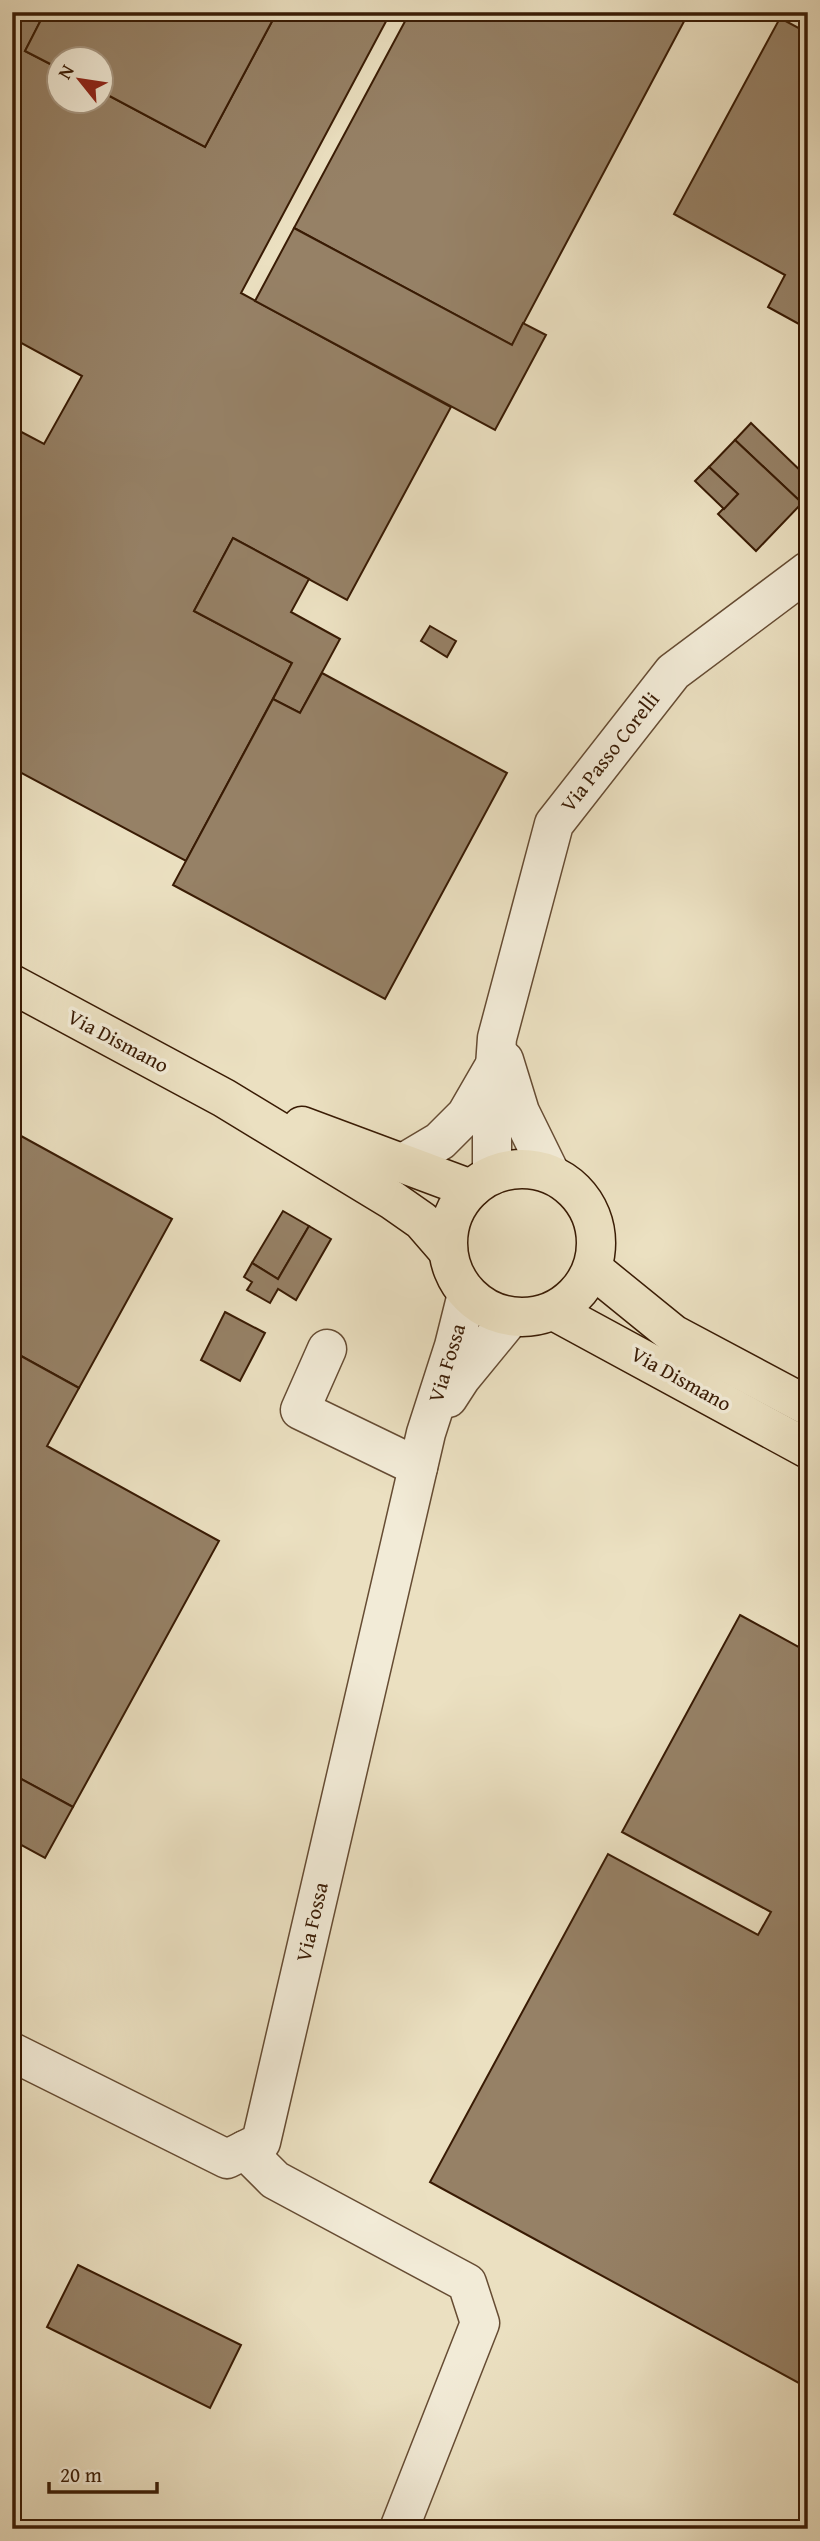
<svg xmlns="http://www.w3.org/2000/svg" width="820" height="2541" font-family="'Gentium Book Plus',serif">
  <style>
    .building { fill: #968166; stroke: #391b04; stroke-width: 2 }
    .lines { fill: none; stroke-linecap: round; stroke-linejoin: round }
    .minor-casing { stroke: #664c33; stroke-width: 41 }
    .major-casing { stroke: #391b04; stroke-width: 41 }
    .minor { stroke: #f2ebd7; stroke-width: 38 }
    .major { stroke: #ebe0c1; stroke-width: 38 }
    .labels { text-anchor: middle; stroke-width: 7; stroke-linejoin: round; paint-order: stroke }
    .street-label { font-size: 21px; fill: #391b04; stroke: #f2ebd7 }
  </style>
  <rect width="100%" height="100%" fill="#ebe0c1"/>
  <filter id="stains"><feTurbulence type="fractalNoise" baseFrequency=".00286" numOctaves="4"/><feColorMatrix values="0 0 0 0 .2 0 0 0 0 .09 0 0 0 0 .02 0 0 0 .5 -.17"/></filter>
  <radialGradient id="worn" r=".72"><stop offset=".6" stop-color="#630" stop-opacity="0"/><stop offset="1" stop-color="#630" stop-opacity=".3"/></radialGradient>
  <g class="building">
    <polygon points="12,12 45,12 25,51 60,69 60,102 102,102 102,92 205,147 277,12 391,12 241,293 451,407 347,600 233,538 194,611 292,663 186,861 12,768 12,427 44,444 82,376 12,338"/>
    <polygon points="45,12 277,12 205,147 102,92 102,60 60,60 60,69 25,51"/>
    <polygon points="410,12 689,12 512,345 294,228"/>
    <polygon points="780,18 808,33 808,329 768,307 785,275 674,214"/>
    <polygon points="294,228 512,345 523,323 546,335 495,430 255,301"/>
    <polygon points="751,423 808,478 808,497 802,503 735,440"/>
    <polygon points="735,440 802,503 756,551 718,514 738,494 709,467"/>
    <polygon points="709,467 738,494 724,509 695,481"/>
    <polygon points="233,538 309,579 291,612 340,639 300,713 273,699 292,663 194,611"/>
    <polygon points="430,626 456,641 447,657 421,641"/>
    <polygon points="322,673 507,773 385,999 173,885 273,699 300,713"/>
    <polygon points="12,1131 172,1219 79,1388 12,1351"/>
    <polygon points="283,1211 309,1226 278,1279 252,1263"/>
    <polygon points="309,1226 331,1239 296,1300 278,1289 270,1303 247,1290 252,1282 244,1277 252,1263 278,1279"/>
    <polygon points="225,1312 265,1333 240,1381 201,1360"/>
    <polygon points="12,1351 79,1388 47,1446 219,1541 73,1807 12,1774"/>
    <polygon points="740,1615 808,1652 808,2388 430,2182 608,1854 758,1935 771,1912 622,1832"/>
    <polygon points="12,1774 73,1807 45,1858 12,1840"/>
    <polygon points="78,2265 241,2345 210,2408 47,2327"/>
  </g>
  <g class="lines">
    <defs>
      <g id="minor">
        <polyline points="504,1060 520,1112 550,1173"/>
        <polyline points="403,1163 440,1141 466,1115 492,1070"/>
        <polyline points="492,1175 492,1109 497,1038 554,824 673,672 808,571"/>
        <polyline points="327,1349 300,1410 418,1467"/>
        <polyline points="448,1398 461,1378 511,1317"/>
        <polyline points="12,2052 227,2159 261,2142 426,1433 454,1346 467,1294"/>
        <polyline points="245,2150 275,2180 467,2283 480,2323 399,2529"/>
      </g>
      <g id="major">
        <polyline points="12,984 224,1098 392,1200 422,1221 448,1251"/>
        <polyline points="302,1126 471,1189"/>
        <circle cx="522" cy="1243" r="74"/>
        <polyline points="593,1269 673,1334 808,1406"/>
        <polyline points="554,1311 808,1449"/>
      </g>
    </defs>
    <use href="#minor" class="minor-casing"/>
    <use href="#major" class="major-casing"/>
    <use href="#minor" class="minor"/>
    <use href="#major" class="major"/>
  </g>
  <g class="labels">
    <g class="street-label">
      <text transform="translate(610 752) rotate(-52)" y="7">Via Passo Corelli</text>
      <text transform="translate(118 1041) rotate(28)" y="7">Via Dismano</text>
      <text transform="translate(447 1363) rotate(-73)" y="7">Via Fossa</text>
      <text transform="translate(681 1379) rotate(29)" y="7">Via Dismano</text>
      <text transform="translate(312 1922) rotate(-77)" y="7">Via Fossa</text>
    </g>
  </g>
  <rect width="820" height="2541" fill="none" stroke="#ebe0c1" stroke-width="42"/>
  <rect x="14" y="14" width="792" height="2513" fill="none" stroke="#391b04" stroke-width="3.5"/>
  <rect x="21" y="21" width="778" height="2499" fill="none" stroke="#391b04" stroke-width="2"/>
  <g transform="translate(80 80) rotate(300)"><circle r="33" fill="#f2ebd7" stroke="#a89883" stroke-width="2"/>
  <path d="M0-5L12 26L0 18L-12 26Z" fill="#8f2418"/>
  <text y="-10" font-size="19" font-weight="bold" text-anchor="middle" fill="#391b04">N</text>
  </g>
  <path d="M49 2482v10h108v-10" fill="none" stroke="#391b04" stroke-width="3.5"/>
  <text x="60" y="2482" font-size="21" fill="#391b04" stroke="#f2ebd7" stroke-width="5" paint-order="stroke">20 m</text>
  <rect width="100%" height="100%" filter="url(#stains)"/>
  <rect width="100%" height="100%" fill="url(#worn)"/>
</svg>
